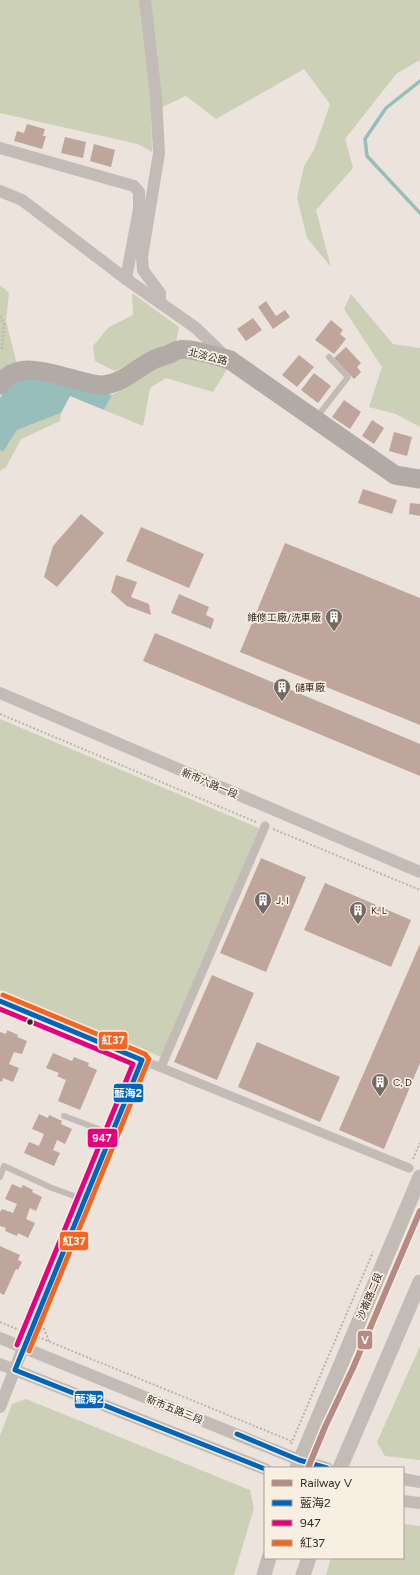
<svg xmlns="http://www.w3.org/2000/svg" width="420" height="1575" font-family="Figtree,'Noto Sans TC',sans-serif">
  <style>
    .green { fill: #ccd0b6 }
    .water { fill: #98bebc }
    .lines { fill: none; stroke-linecap: round; stroke-linejoin: round }
    .stream { stroke: #98bebc; stroke-width: 3.5 }
    .building { fill: #bfa69d }
    .path { stroke: #bcb4af; stroke-width: 2; stroke-dasharray: 2 2; stroke-linecap: butt }
    .service { stroke: #c3bbb6; stroke-width: 6 }
    .pedestrian { stroke: #c3bbb6; stroke-width: 9 }
    .minor { stroke: #c3bbb6; stroke-width: 12 }
    .tertiary { stroke: #c3bbb6; stroke-width: 15 }
    .primary { stroke: #b2aaa5; stroke-width: 19 }
    .bus-1-casing { stroke: #f9eee2; stroke-width: 8 }
    .bus-2-casing { stroke: #f9eee2; stroke-width: 8 }
    .bus-3-casing { stroke: #f9eee2; stroke-width: 8 }
    .bus-1 { stroke: #0065bd; stroke-width: 5 }
    .bus-2 { stroke: #e5007d; stroke-width: 5 }
    .bus-3 { stroke: #f26522; stroke-width: 5 }
    .rail-1-casing { stroke: #f9eee2; stroke-width: 9 }
    .rail-1 { stroke: #b78a83; stroke-width: 6 }
    .bus-dot { fill: #332925; stroke: #f9eee2; stroke-width: 1.5 }
    .labels { text-anchor: middle; stroke-width: 3.5; stroke-linejoin: round; paint-order: stroke }
    .street-label { font-size: 10px; fill: #332925; stroke: #f9eee2 }
    .poi-label { font-size: 10px; fill: #332925; stroke: #f9eee2; text-anchor: start }
    .line-badge { stroke: #f9eee2; stroke-width: 1.5 }
    .badge-label { font-size: 11px; text-anchor: middle; font-weight: bold; fill: #fff }
  </style>
  <rect width="100%" height="100%" fill="#ebe3dc"/>
  <g class="green">
    <polygon points="0,0 420,0 420,60 397,73 345,139 353,168 316,210 331,267 307,238 297,198 304,166 314,150 330,104 304,69 216,119 186,96 151,112 152,152 138,144 0,113"/>
    <polygon points="0,285 9,293 6,321 17,364 0,378"/>
    <polygon points="132,293 179,327 176,342 115,371 95,361 93,346 109,327 133,315"/>
    <polygon points="351,294 393,344 420,348 420,427 396,414 369,407 382,367 344,309"/>
    <polygon points="189,355 229,366 213,392 166,378 150,388 143,426 104,410 112,395 172,359"/>
    <polygon points="61,413 60,421 21,439 6,467 0,471 0,450 3,452 17,430"/>
    <polygon points="0,719 259,828 161,1057 0,990"/>
    <polygon points="420,1346 420,1460 385,1456 377,1442"/>
    <polygon points="26,1399 250,1490 254,1508 234,1575 0,1575 0,1436 12,1404"/>
    <polygon points="403,1524 420,1526 420,1575 326,1575 331,1558 403,1558"/>
  </g>
  <path class="water" d="M29,376L112,395L104,410L70,396L61,413L17,430L3,452L0,450V398C5,388 19,378 29,376Z"/>
  <g class="lines">
    <polyline class="stream" points="420,81 386,108 365,139 367,156 420,213"/>
  </g>
  <g class="building">
    <polygon points="27,124 45,129 43,136 46,136 42,149 14,141 17,131 24,133"/>
    <polygon points="65,137 86,142 83,158 61,153"/>
    <polygon points="94,144 115,150 111,167 90,161"/>
    <polygon points="266,301 276,316 285,310 290,317 273,329 258,307"/>
    <polygon points="253,318 262,330 246,341 237,329"/>
    <polygon points="331,320 343,330 340,334 346,339 334,354 315,340"/>
    <polygon points="346,347 361,363 357,367 361,372 354,379 334,358"/>
    <polygon points="299,355 314,367 297,387 282,375"/>
    <polygon points="314,373 331,386 318,403 301,390"/>
    <polygon points="344,400 361,412 350,429 332,417"/>
    <polygon points="372,420 384,428 374,444 362,436"/>
    <polygon points="394,432 412,437 407,456 389,451"/>
    <polygon points="363,489 397,500 392,514 358,503"/>
    <polygon points="410,503 420,504 420,516 409,514"/>
    <polygon points="81,514 104,533 57,587 44,577 53,546"/>
    <polygon points="141,527 204,554 189,588 126,561"/>
    <polygon points="285,543 420,598 420,725 240,652"/>
    <polygon points="116,575 137,582 131,597 149,604 151,615 127,606 111,592"/>
    <polygon points="179,594 209,607 206,615 214,619 211,629 171,613"/>
    <polygon points="155,633 420,744 420,776 143,661"/>
    <polygon points="261,858 306,877 266,972 220,953"/>
    <polygon points="325,883 411,920 391,967 304,930"/>
    <polygon points="420,944 420,1063 384,1149 339,1130"/>
    <polygon points="212,975 254,993 217,1080 174,1062"/>
    <polygon points="7,1030 18,1035 17,1037 27,1041 22,1054 14,1052 9,1064 19,1068 13,1082 3,1078 2,1082 0,1081 0,1032 6,1034"/>
    <polygon points="257,1042 340,1077 320,1122 238,1087"/>
    <polygon points="53,1053 72,1061 74,1057 89,1063 88,1066 97,1070 80,1110 58,1101 66,1080 57,1076 59,1073 46,1068"/>
    <polygon points="39,1114 48,1118 49,1115 62,1121 61,1124 72,1129 65,1144 57,1140 53,1150 60,1153 54,1166 24,1153 29,1142 39,1146 44,1134 32,1129"/>
    <polygon points="12,1184 21,1188 23,1185 33,1190 32,1192 42,1197 36,1211 30,1208 26,1219 35,1223 28,1238 18,1233 17,1236 5,1231 6,1228 0,1226 0,1212 2,1209 13,1213 17,1204 5,1199"/>
    <polygon points="0,1246 20,1255 18,1260 22,1262 18,1270 16,1269 4,1295 0,1293"/>
  </g>
  <g class="lines">
    <g class="path">
      <polyline points="0,316 4,324 2,348 0,349"/>
      <polyline points="0,714 256,822"/>
      <polyline points="273,829 420,890"/>
      <polyline points="413,1159 420,1143"/>
      <polyline points="0,1322 19,1330"/>
      <polyline points="44,1328 49,1342"/>
      <polyline points="38,1337 291,1441"/>
      <polyline points="291,1444 373,1252"/>
    </g>
    <g class="service">
      <polyline points="317,417 348,377 329,357"/>
      <polyline points="64,1116 112,1134"/>
      <polyline points="0,1177 4,1166 52,1188 85,1200"/>
    </g>
    <g class="pedestrian">
      <polyline points="142,1060 409,1168"/>
      <polyline points="161,1067 265,826"/>
    </g>
    <g class="minor">
      <polyline points="145,0 156,97 159,153 142,257 143,270 160,293 160,302"/>
      <polyline points="0,148 134,186 139,192 139,209 126,279"/>
      <polyline points="0,191 22,200 126,279 196,328 226,357"/>
      <polyline points="0,693 420,872"/>
      <polyline points="0,1001 142,1060 29,1333 0,1407"/>
      <polyline points="0,1338 299,1460 327,1468"/>
      <polyline points="0,1364 265,1469"/>
      <polyline points="403,1479 420,1482"/>
      <polyline points="403,1501 420,1503"/>
    </g>
    <g class="tertiary">
      <polyline points="297,1468 420,1177"/>
      <polyline points="340,1468 420,1282"/>
      <polyline points="264,1575 269,1558"/>
      <polyline points="303,1575 309,1558"/>
    </g>
    <path class="primary" d="M0,385C20,351 77,386 104,385C123,383 137,368 153,360C158,357 165,356 170,354C173,352 176,350 179,350C188,347 219,357 230,360L395,475L420,479"/>
    <defs>
      <g id="bus-1">
        <polyline points="0,1001 142,1060 15,1370 265,1469"/>
        <polyline points="237,1434 299,1460 327,1468"/>
      </g>
      <polyline id="bus-2" points="0,1009 133,1064 17,1345"/>
      <polyline id="bus-3" points="3,995 145,1054 149,1059 29,1351"/>
    </defs>
    <use href="#bus-1" class="bus-1-casing"/>
    <use href="#bus-2" class="bus-2-casing"/>
    <use href="#bus-3" class="bus-3-casing"/>
    <use href="#bus-1" class="bus-1"/>
    <use href="#bus-2" class="bus-2"/>
    <use href="#bus-3" class="bus-3"/>
    <defs>
      <polyline id="rail-1" points="308,1468 325,1427 353,1368 420,1211"/>
    </defs>
    <use href="#rail-1" class="rail-1-casing"/>
    <use href="#rail-1" class="rail-1"/>
  </g>
  <defs>
    <symbol id="building-pin" viewBox="-11 -11 22 30"><path d="M0 17L-7.5 6A9.5 9.5 0 1 1 7.5 6Z" fill="#736a65" stroke="#f9eee2"/><path d="M-4-6H4V6H1V3H-1V6H-4ZM-2.5-4.3h1.7v1.8h-1.7ZM.8-4.3h1.7v1.8H.8ZM-2.5-1h1.7V.8h-1.7ZM.8-1h1.7V.8H.8Z" fill="#fff"/></symbol>
  </defs>
  <g fill-rule="evenodd">
    <use href="#building-pin" x="324" y="607" width="20" height="27"/>
    <use href="#building-pin" x="272" y="677" width="20" height="27"/>
    <use href="#building-pin" x="253" y="890" width="20" height="27"/>
    <use href="#building-pin" x="348" y="900" width="20" height="27"/>
    <use href="#building-pin" x="370" y="1072" width="20" height="27"/>
  </g>
  <circle class="bus-dot" cx="30" cy="1022" r="3.5"/>
  <g class="labels">
    <g class="street-label">
      <text transform="translate(208 356) rotate(14)" y="4">北淡公路</text>
      <text transform="translate(210 783) rotate(23)" y="4">新市六路一段</text>
      <text transform="translate(369 1296) rotate(-67)" y="4">沙崙路二段</text>
      <text transform="translate(175 1409) rotate(22)" y="4">新市五路三段</text>
    </g>
    <g class="poi-label">
      <text x="321" y="621" text-anchor="end">維修工廠/洗車廠</text>
      <text x="295" y="691">儲車廠</text>
      <text x="276" y="904">J, I</text>
      <text x="371" y="914">K, L</text>
      <text x="393" y="1086">C, D</text>
    </g>
  </g>
  <g class="line-badge">
    <rect x="98" y="1031" width="30" height="19" rx="4" fill="#f26522"/>
    <rect x="113" y="1083" width="31" height="20" rx="4" fill="#0065bd"/>
    <rect x="87" y="1128" width="31" height="20" rx="4" fill="#e5007d"/>
    <rect x="59" y="1231" width="30" height="20" rx="4" fill="#f26522"/>
    <rect x="357" y="1330" width="16" height="20" rx="4" fill="#b78a83"/>
    <rect x="74" y="1390" width="30" height="19" rx="4" fill="#0065bd"/>
  </g>
  <g class="badge-label">
    <text x="113" y="1044">紅37</text>
    <text x="128" y="1097">藍海2</text>
    <text x="102" y="1142">947</text>
    <text x="74" y="1245">紅37</text>
    <text x="365" y="1344">V</text>
    <text x="89" y="1403">藍海2</text>
  </g>
  <rect x="264" y="1467" width="140" height="92" fill="#f9eee2" stroke="#aa9f96"/>
  <rect x="272" y="1480" width="20" height="6" fill="#b78a83" stroke="#aa9f96"/>
  <text x="300" y="1487" font-size="12" fill="#332925">Railway V</text>
  <rect x="272" y="1500" width="20" height="6" fill="#0065bd" stroke="#aa9f96"/>
  <text x="300" y="1507" font-size="12" fill="#332925">藍海2</text>
  <rect x="272" y="1520" width="20" height="6" fill="#e5007d" stroke="#aa9f96"/>
  <text x="300" y="1527" font-size="12" fill="#332925">947</text>
  <rect x="272" y="1540" width="20" height="6" fill="#f26522" stroke="#aa9f96"/>
  <text x="300" y="1547" font-size="12" fill="#332925">紅37</text>
</svg>
